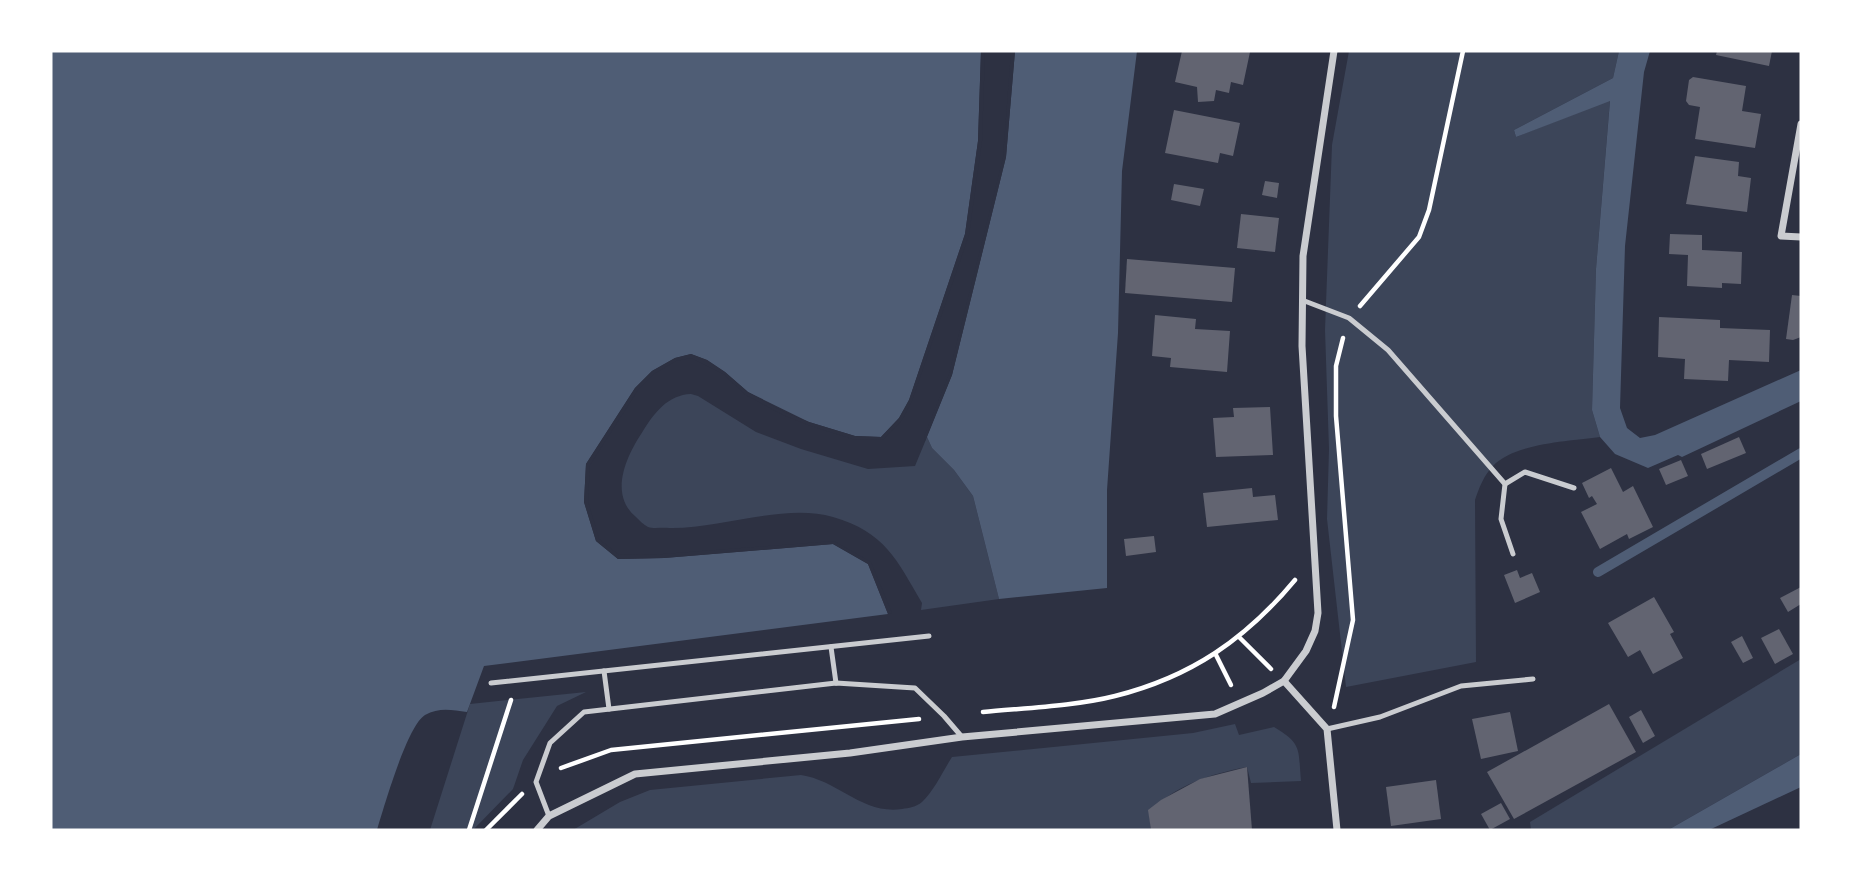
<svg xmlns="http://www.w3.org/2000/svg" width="1852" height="881" font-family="Overpass,sans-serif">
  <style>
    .green { fill: #3c4559 }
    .water { fill: #4f5d75 }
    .pier { fill: #2d3142 }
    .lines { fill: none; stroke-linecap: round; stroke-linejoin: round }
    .stream { stroke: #4f5d75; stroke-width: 10 }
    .building { fill: #626471 }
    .path { stroke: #fff; stroke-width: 4.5 }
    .service { stroke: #caccd0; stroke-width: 5 }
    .minor { stroke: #caccd0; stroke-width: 7 }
  </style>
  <rect width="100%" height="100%" fill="#2d3142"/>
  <g class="green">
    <path d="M1349,51H1619L1613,78L1514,130L1516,137L1610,100L1596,269L1592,410L1600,437C1571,441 1514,443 1493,466C1484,475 1479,488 1475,500L1476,662L1346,687L1327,519L1329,449L1325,330L1332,145Z"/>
    <path d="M691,394L698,396L756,432L801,449L868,469L915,466L927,437L932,448L954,470L973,496L999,599L921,610L922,603C897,560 885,532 833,517C784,503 721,529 669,528C663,527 654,529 648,527C644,525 639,520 636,517C608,494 627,455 643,431C655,412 668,395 691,394Z"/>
    <polygon points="1801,659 1801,754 1668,830 1531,830 1530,822"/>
    <polygon points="586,692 557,706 523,760 513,789 473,830 430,830 470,704"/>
    <path d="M1235,724L1239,735L1274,727C1303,744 1298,750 1301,781L1251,783L1247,767C1210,774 1176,785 1149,812L1151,830H573L620,802L650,790L801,775C837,780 863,815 902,809C909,808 916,807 922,802C934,791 943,771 952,757L1193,733Z"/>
  </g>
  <g class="water">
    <path d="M51,51H981L978,141L965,234L909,400L899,418L881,437L855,436L809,422L748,392L725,372L707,360L691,354L675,358L652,371L635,388L586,464L584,502L596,541L618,559L664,558L833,544L868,564L888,614L484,666L467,712C452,710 439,707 425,715C407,726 384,807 377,830H51Z"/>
    <polygon points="1015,51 1137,51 1122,171 1118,333 1107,490 1107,588 999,599 973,496 954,470 932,448 927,437 952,375 1006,157"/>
    <polygon points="1619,51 1650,51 1644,72 1625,246 1620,408 1627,428 1640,438 1655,435 1801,370 1801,401 1682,457 1678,455 1648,468 1615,454 1600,437 1592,410 1596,269 1610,101 1516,137 1514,130 1613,78"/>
    <polygon points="1801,754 1801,787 1709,830 1668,830"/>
  </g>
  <g class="pier">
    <polygon points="981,51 985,51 982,141 969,235 912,401 902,420 884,439 855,440 808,425 783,415 746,395 723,374 691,358 676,361 654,374 638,390 590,465 588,501 599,539 619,555 663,554 834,541 871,562 892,613 888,614 868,564 833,544 664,558 618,559 596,541 584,502 586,464 635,388 652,371 675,358 691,354 707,360 725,372 748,392 784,412 809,422 855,436 881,437 899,418 909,400 965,234 978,141"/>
    <polygon points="1011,51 1015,51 1006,157 952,375 925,441 924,436 949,374 1003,157"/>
  </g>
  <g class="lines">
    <polyline class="stream" points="1598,572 1801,453"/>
  </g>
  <g class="building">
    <polygon points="1182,51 1250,52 1243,85 1231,82 1229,93 1216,90 1214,101 1198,102 1197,87 1175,82"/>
    <polygon points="1717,51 1772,51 1769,66 1716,55"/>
    <polygon points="1693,77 1746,86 1742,111 1761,114 1755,148 1695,139 1700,107 1689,105 1686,101 1689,80"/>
    <polygon points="1174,110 1240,123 1233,156 1220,153 1218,163 1165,153"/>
    <polygon points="1695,156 1739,162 1738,176 1751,178 1747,212 1686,204"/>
    <polygon points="1265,181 1279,183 1277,198 1262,195"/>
    <polygon points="1174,184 1204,189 1200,206 1171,200"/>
    <polygon points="1241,214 1279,218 1275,252 1237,248"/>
    <polygon points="1670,234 1702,235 1702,250 1742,252 1741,284 1722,283 1722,288 1687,286 1688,255 1669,254"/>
    <polygon points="1127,259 1235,268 1232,302 1125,293"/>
    <polygon points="1792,295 1801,296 1801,337 1793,340 1786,339"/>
    <polygon points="1155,315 1196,319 1195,329 1230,331 1227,372 1170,367 1171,358 1152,356"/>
    <polygon points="1659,317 1720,320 1720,328 1770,330 1769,362 1729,360 1728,381 1684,379 1685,359 1658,357"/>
    <polygon points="1270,407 1273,455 1216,457 1213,418 1234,417 1233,408"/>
    <polygon points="1739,437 1746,453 1707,469 1701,454"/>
    <polygon points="1681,460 1688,476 1666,485 1659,469"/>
    <polygon points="1611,468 1623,492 1633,486 1653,527 1629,539 1627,534 1600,549 1581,512 1597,504 1592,496 1589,498 1582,483"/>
    <polygon points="1252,488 1253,497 1275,495 1278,520 1207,527 1203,493"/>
    <polygon points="1154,536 1156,552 1126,556 1124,539"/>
    <polygon points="1517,570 1520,578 1532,573 1540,592 1515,603 1504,575"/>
    <polygon points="1801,587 1801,604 1788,612 1780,598"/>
    <polygon points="1654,597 1674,632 1670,634 1683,658 1653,674 1640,650 1628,657 1608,623"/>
    <polygon points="1779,629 1793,654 1775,664 1761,638"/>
    <polygon points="1742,636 1753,658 1743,663 1731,642"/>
    <polygon points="1609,704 1636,752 1514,819 1487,772"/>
    <polygon points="1641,710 1655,736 1643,743 1629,717"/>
    <polygon points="1510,712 1518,751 1481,759 1472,719"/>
    <polygon points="1247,767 1252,830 1151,830 1148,810 1161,800 1200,779"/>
    <polygon points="1436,780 1441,819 1391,826 1386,787"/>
    <polygon points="1501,803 1510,819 1490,830 1481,814"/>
  </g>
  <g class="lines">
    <g class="path">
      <polyline points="1360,306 1419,237 1429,210 1463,51"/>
      <polyline points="1239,637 1271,669"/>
      <polyline points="1216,655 1231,685"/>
      <polyline points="1334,707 1353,620 1336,416 1336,366 1343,338"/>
      <path d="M983,712C1024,708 1076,706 1115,696C1191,677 1246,639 1295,580"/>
      <polyline points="561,768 611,750 919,719"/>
      <polyline points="469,830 511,700"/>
      <polyline points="486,830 522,794"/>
    </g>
    <g class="service">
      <polyline points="1302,300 1349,318 1388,350 1505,484 1501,519 1513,554"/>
      <polyline points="1505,484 1525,472 1574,488"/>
      <polyline points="831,647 836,683"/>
      <polyline points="604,671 609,709"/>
      <polyline points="491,683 929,636"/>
      <polyline points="1327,729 1380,717 1461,686 1533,679"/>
      <polyline points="549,816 536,782 550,743 584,712 836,683 915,688 944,716 962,737"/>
    </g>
    <g class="minor">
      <polyline points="1801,124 1781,236 1801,237"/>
      <polyline points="1284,681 1327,729 1337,830"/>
      <polyline points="537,830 549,816 635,774 850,753 962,737 1215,714 1263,693 1284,681 1306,651 1315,631 1318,613 1302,346 1303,256 1334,51"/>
    </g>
  </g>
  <rect width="1852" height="881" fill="none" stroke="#ffffff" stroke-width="105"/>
</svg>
